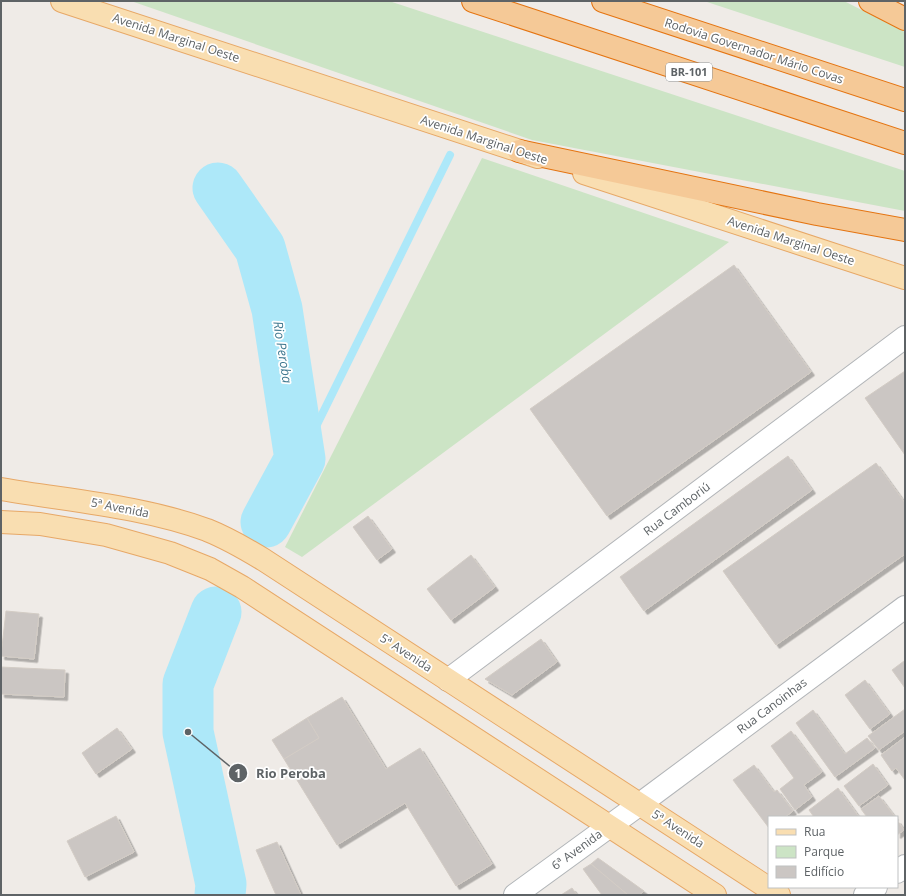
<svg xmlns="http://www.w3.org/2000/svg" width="906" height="896" font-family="'Open Sans',sans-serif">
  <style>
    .green { fill: #cce4c5 }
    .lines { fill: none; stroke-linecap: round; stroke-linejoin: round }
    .stream { stroke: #ade8f9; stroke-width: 8 }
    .river { stroke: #ade8f9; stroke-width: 51 }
    .building { fill: #cbc6c3; stroke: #d3ccc5; filter: url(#shadow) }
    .street-casing { stroke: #b2b5b8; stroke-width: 24 }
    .secondary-casing { stroke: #b1b5b8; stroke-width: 24 }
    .primary-casing { stroke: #e7a867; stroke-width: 24 }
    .highway-casing { stroke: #e47411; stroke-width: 24 }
    .street { stroke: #fff; stroke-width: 22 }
    .secondary { stroke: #fff; stroke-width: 22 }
    .primary { stroke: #f9deb1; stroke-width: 22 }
    .highway { stroke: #f5c997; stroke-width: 22 }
    .labels { text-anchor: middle; stroke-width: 3.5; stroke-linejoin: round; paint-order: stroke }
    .shield { fill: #fff; stroke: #8e9294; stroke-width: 1 }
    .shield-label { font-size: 11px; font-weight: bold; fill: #5e6366 }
    .street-label { font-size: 12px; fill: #5e6366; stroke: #fff }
    .water-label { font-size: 13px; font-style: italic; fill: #407990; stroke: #fff }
    .leader { fill: none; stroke: #5e6366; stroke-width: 1.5 }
    .callout-dot { fill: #5e6366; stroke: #fff; stroke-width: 1.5 }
    .mark-label { font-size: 12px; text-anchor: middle; font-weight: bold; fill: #fff }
    .callout-label { font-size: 13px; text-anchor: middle; font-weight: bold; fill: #5e6366; stroke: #fff; stroke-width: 3.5; stroke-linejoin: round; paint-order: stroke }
  </style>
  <defs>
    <filter id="shadow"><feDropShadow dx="3.5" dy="3.5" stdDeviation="0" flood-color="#0004"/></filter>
  </defs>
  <rect width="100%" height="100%" fill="#efebe7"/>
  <g class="green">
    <polygon points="131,1 389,1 905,171 905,211 532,140"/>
    <polygon points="704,1 844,1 905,32 905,67"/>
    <polygon points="482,158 729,242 302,557 285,547"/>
  </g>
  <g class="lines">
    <polyline class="stream" points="300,459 450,155"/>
    <g class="river">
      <polyline points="218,188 260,248 277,309 300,459 266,522"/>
      <polyline points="216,612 188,684 188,732 221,884 220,895"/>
    </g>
  </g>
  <g class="building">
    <polygon points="734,265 811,372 607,516 530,409"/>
    <polygon points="905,371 905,455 865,398"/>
    <polygon points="788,456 812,490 644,611 620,577"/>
    <polygon points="876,463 905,503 905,554 776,645 723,571"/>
    <polygon points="368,516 392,549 377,560 353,527"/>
    <polygon points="471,555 495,587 451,620 427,589"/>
    <polygon points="6,611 39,614 34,659 1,656"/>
    <polygon points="541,639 557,662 512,695 485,679"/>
    <polygon points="904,661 905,662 905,688 892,670"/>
    <polygon points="1,667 65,670 64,697 1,694"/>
    <polygon points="865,680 890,714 870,729 845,695"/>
    <polygon points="342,697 386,769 420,748 492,864 456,886 405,803 337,845 284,759 319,738 307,718"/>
    <polygon points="905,709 905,731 879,750 868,736"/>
    <polygon points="813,710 845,754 867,738 875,748 835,777 796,723"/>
    <polygon points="307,718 319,738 284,759 272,740"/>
    <polygon points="117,728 132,749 96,774 82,753"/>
    <polygon points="791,731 822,772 804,785 812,797 795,810 780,789 794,778 771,746"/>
    <polygon points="905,737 905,780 896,768 892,771 881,755"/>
    <polygon points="873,764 888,785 859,806 844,786"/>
    <polygon points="754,765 774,792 777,790 793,811 785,817 769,817 769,828 733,780"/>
    <polygon points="838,788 859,817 814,817 809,810"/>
    <polygon points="879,796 895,817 867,817 861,809"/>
    <polygon points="116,816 134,852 85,877 67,841"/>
    <polygon points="897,820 904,830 897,835"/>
    <polygon points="277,842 301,895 276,895 256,850"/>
    <polygon points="598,858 644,891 639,895 628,895 591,864"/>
    <polygon points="591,864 628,895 602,895 583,869"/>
    <polygon points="572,888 577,895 561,895"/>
  </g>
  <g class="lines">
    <defs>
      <g id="street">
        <polyline points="448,680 905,337"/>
        <polyline points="640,804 905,607"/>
        <polyline points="897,872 905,866"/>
        <polyline points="865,895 876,887"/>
      </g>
      <polyline id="secondary" points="515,895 640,804"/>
      <g id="primary">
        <polyline points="62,1 538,157"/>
        <polyline points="584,173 905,278"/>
        <path d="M1,489C70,501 141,506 207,530C227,538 246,549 264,560L779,895"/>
        <polyline points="1,522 40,524 106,535 170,553 210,569 242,587 715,895"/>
      </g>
      <g id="highway">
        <polyline points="473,1 905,143"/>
        <polyline points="603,1 905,100"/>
        <polyline points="870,1 905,19"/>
        <polyline points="519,151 817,214 905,230"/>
      </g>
    </defs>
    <use href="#street" class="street-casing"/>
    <use href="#secondary" class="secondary-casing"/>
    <use href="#primary" class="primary-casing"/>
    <use href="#highway" class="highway-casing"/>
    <use href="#street" class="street"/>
    <use href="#secondary" class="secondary"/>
    <use href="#primary" class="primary"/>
    <use href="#highway" class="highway"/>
  </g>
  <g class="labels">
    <rect class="shield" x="666" y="63" width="46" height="18" rx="3"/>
    <g class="shield-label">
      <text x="689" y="76">BR-101</text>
    </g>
    <g class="street-label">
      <text transform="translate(176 38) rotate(18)" y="4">Avenida Marginal Oeste</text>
      <text transform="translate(754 51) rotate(18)" y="4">Rodovia Governador Mário Covas</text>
      <text transform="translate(484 140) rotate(18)" y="4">Avenida Marginal Oeste</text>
      <text transform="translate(791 241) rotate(18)" y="4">Avenida Marginal Oeste</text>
      <text transform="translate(120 508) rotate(11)" y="4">5ª Avenida</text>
      <text transform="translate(677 509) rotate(-37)" y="4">Rua Camboriú</text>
      <text transform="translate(406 653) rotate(33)" y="4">5ª Avenida</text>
      <text transform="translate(772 706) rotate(-37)" y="4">Rua Canoinhas</text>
      <text transform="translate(678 829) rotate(33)" y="4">5ª Avenida</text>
      <text transform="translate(577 850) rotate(-36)" y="4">6ª Avenida</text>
    </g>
    <g class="water-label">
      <text transform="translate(283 352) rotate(81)" y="5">Rio Peroba</text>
    </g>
  </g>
  <path class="leader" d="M188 732L238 773"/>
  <g class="callout-dot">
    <circle cx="188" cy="732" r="4"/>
    <circle cx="238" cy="773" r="10"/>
  </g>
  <g class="mark-label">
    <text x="238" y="778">1</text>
  </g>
  <g class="callout-label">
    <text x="291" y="778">Rio Peroba</text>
  </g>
  <rect width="906" height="896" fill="none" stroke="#5e6366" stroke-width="4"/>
  <rect x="768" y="816" width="130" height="72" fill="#ffffff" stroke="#bfc1c2"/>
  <rect x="776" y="829" width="20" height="6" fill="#f9deb1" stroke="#bfc1c2"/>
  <text x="804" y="836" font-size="12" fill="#5e6366">Rua</text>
  <rect x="776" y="846" width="20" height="12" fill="#cce4c5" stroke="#bfc1c2"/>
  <text x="804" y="856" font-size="12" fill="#5e6366">Parque</text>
  <rect x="776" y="866" width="20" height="12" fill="#cbc6c3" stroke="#bfc1c2"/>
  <text x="804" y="876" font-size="12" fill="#5e6366">Edifício</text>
</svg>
